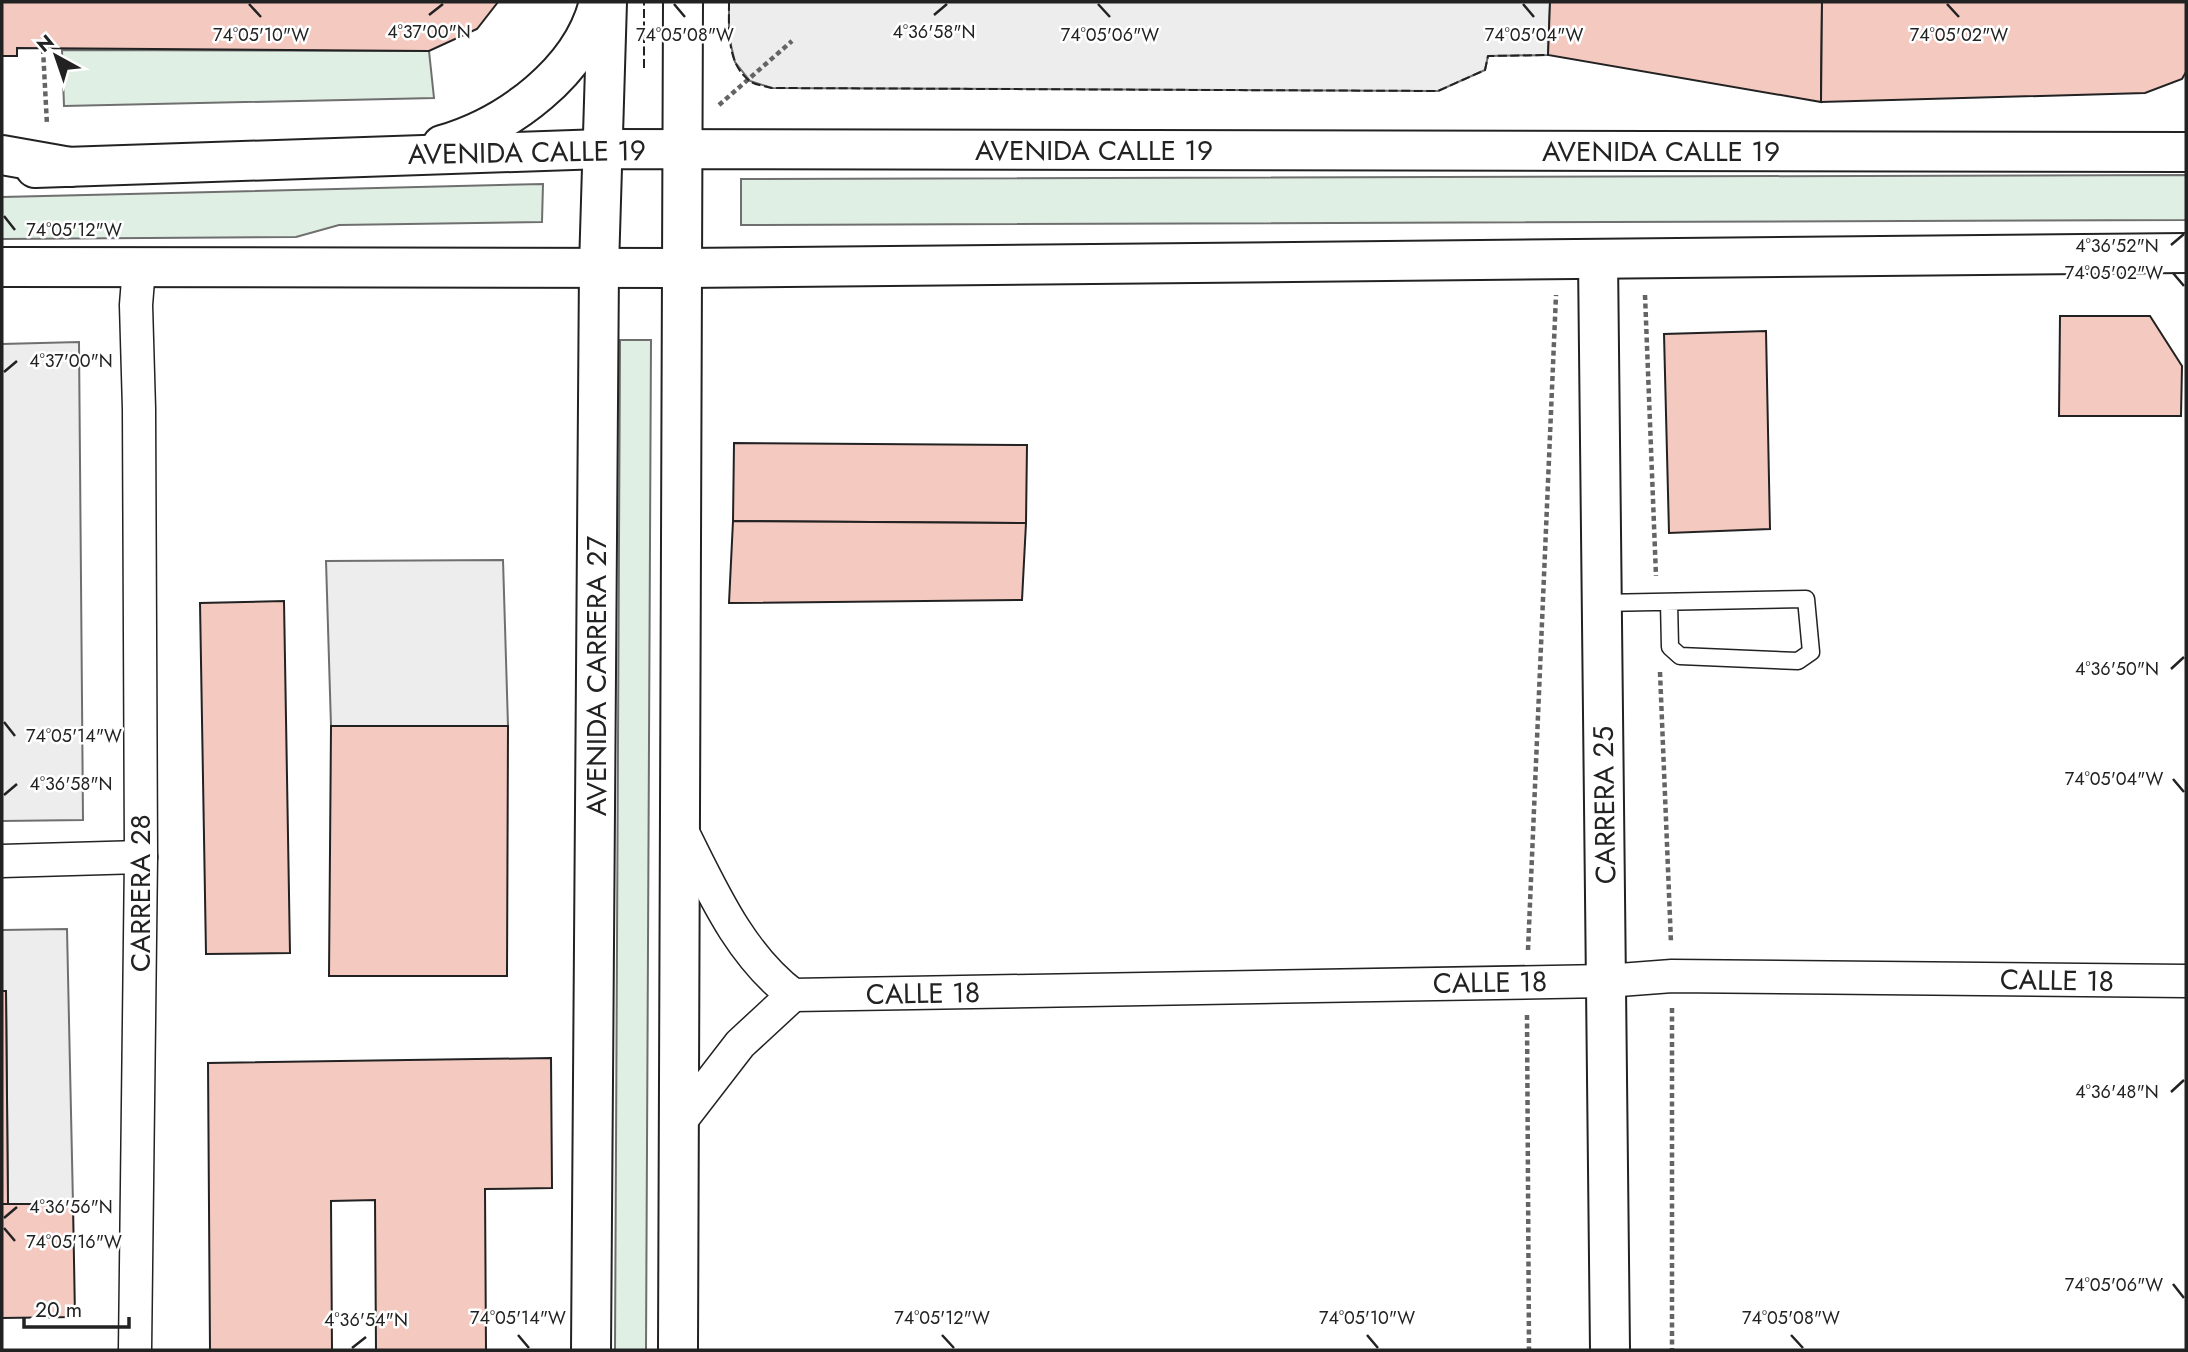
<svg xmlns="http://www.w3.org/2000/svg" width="2188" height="1352" font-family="Jost,sans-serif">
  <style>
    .green { fill: #e0efe3; stroke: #6f6f6f; stroke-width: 2 }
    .parking { fill: #ededed; stroke: #6f6f6f; stroke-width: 2 }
    .building { fill: #f3c9c0; stroke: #222; stroke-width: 2 }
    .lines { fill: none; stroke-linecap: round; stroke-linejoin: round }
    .lane-casing { stroke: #222; stroke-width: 19 }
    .street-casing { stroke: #222; stroke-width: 35 }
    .secondary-casing { stroke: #222; stroke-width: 42 }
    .primary-casing { stroke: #222; stroke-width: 42 }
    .highway-casing { stroke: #222; stroke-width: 42 }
    .path { stroke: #646464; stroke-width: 4.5; stroke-dasharray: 5 3.5; stroke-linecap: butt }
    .lane { stroke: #fff; stroke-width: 16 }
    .street { stroke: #fff; stroke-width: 32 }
    .secondary { stroke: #fff; stroke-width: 38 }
    .primary { stroke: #fff; stroke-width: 38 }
    .highway { stroke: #fff; stroke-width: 38 }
    .fence { stroke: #222; stroke-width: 2; stroke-dasharray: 9 3.5; stroke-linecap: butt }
    .ticks { fill: none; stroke: #222; stroke-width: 2.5 }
    .labels { text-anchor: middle; stroke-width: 5; stroke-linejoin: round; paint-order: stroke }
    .street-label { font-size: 28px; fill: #222; stroke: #fff }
    .ticks-label { font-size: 18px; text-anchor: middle; fill: #222; stroke: #fff; stroke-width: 5; stroke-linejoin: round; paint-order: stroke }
  </style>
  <rect width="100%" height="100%" fill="#fff"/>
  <g class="green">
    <polygon points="62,50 429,51 434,98 64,106"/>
    <polygon points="2186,175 2186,220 741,225 741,179"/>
    <polygon points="543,184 542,222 339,225 296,237 2,239 2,197"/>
    <polygon points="620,340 651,340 646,1350 615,1350"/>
  </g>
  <g class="parking">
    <polygon points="729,2 1550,2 1548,55 1488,56 1485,70 1438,91 772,88 750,81 735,62 729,37"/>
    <polygon points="79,342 83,820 2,821 2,344"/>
    <polygon points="503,560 508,726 331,726 326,561"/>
    <polygon points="67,929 73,1204 8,1204 6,991 2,991 2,930"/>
  </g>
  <g class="building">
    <polygon points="2,2 498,2 477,29 429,51 17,48 17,56 2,56"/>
    <polygon points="1550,2 1822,2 1821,102 1548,55"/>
    <polygon points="1822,2 2186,2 2186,72 2182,79 2145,93 1821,102"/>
    <polygon points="2060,316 2150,316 2182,366 2181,416 2059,416"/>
    <polygon points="1766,331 1770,529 1669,533 1664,334"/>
    <polygon points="734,443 1027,445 1026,523 733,521"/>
    <polygon points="733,521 1026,523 1022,600 729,603"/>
    <polygon points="284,601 290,953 206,954 200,603"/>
    <polygon points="331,726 508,726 507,976 329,976"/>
    <polygon points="2,991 6,991 8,1204 2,1204"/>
    <polygon points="551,1058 552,1188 485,1189 486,1350 376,1350 375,1200 331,1201 332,1350 210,1350 208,1063"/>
    <polygon points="2,1204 73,1204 75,1317 2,1318"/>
  </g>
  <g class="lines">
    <defs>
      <polyline id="lane" points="1602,603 1806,599 1811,652 1798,661 1680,656 1670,647 1669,602"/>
      <g id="street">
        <path d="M680,827C711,888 738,953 793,995L1606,981L1672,976L2186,981"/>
        <polyline points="2,861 141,857"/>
        <polyline points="679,1123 740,1044 793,995"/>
        <polyline points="135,1350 141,857 139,409 136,305 139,267"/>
      </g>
      <g id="secondary">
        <polyline points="1598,259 1610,1350"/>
        <polyline points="591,1350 599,267 607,2"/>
        <polyline points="678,1350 683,2"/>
      </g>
      <g id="primary">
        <path d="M442,145C508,126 582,72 599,2"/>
        <polyline points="35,168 602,149 2186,152"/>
        <polyline points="2,267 684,268 2186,253"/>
      </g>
      <polyline id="highway" points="2,155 70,167"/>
    </defs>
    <use href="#lane" class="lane-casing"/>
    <use href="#street" class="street-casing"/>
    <use href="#secondary" class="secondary-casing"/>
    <use href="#primary" class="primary-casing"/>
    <use href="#highway" class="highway-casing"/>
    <g class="path">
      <polyline points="43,49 47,125"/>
      <polyline points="719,105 792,41"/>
      <polyline points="1645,295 1656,576"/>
      <polyline points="1660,672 1671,943"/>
      <polyline points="1528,950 1556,295"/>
      <polyline points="1672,1008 1672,1350"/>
      <polyline points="1527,1015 1529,1350"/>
    </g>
    <use href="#lane" class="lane"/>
    <use href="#street" class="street"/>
    <use href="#secondary" class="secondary"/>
    <use href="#primary" class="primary"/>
    <use href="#highway" class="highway"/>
    <g class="fence">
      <path d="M729,2C729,28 726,64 750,81C755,85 765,86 772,88L1438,91L1485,70L1488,56L1548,55"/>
      <polyline points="644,68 644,2"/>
    </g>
  </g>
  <path class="ticks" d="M249,4L261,17M674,4L685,17M1098,4L1110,17M1523,4L1534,17M1947,4L1959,17M429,15L443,4M934,15L947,4M4,216L15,230M2171,245L2184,234M2173,273L2184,286M4,372L17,361M2171,669L2184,657M4,722L15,736M2173,779L2184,792M4,795L17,784M2171,1092L2184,1080M4,1218L17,1207M4,1228L15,1241M2173,1284L2184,1298M518,1335L529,1348M942,1335L954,1348M1367,1335L1378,1348M1791,1335L1803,1348M352,1348L366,1337"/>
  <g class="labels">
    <g class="street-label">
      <text x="1094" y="160">AVENIDA CALLE 19</text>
      <text x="1661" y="161">AVENIDA CALLE 19</text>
      <text transform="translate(527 152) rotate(-1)" y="10">AVENIDA CALLE 19</text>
      <text transform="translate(596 676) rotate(-90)" y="10">AVENIDA CARRERA 27</text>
      <text transform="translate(1604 805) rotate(-91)" y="10">CARRERA 25</text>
      <text transform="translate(140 893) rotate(-90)" y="10">CARRERA 28</text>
      <text transform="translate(2057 980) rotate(1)" y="10">CALLE 18</text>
      <text transform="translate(1490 982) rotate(-1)" y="10">CALLE 18</text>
      <text transform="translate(923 993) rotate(-1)" y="10">CALLE 18</text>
    </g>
  </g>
  <g class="ticks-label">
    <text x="429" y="38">4°37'00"N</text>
    <text x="934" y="38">4°36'58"N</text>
    <text x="261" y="41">74°05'10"W</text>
    <text x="1110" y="41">74°05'06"W</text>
    <text x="1534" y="41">74°05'04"W</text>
    <text x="1959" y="41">74°05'02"W</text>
    <text x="685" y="41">74°05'08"W</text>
    <text x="74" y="236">74°05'12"W</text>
    <text x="2117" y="252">4°36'52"N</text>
    <text x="2114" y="279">74°05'02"W</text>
    <text x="71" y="367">4°37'00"N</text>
    <text x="2117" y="675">4°36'50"N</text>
    <text x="74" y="742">74°05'14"W</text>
    <text x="2114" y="785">74°05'04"W</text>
    <text x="71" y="790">4°36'58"N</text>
    <text x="2117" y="1098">4°36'48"N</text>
    <text x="71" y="1213">4°36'56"N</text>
    <text x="74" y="1248">74°05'16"W</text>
    <text x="2114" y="1291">74°05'06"W</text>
    <text x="518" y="1324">74°05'14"W</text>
    <text x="942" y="1324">74°05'12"W</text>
    <text x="1367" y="1324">74°05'10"W</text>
    <text x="1791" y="1324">74°05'08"W</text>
    <text x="366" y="1326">4°36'54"N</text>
  </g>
  <rect width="2188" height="1352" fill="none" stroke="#222222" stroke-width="7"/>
  <g transform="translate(56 56) rotate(320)" stroke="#ffffff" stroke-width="5" paint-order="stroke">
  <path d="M0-5L12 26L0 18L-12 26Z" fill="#222222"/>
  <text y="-10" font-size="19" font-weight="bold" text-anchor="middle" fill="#222222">N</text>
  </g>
  <path d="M24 1317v10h105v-10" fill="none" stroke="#222222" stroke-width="3.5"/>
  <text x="35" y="1317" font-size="21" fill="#222222" stroke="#ffffff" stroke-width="5" paint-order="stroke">20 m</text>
</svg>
